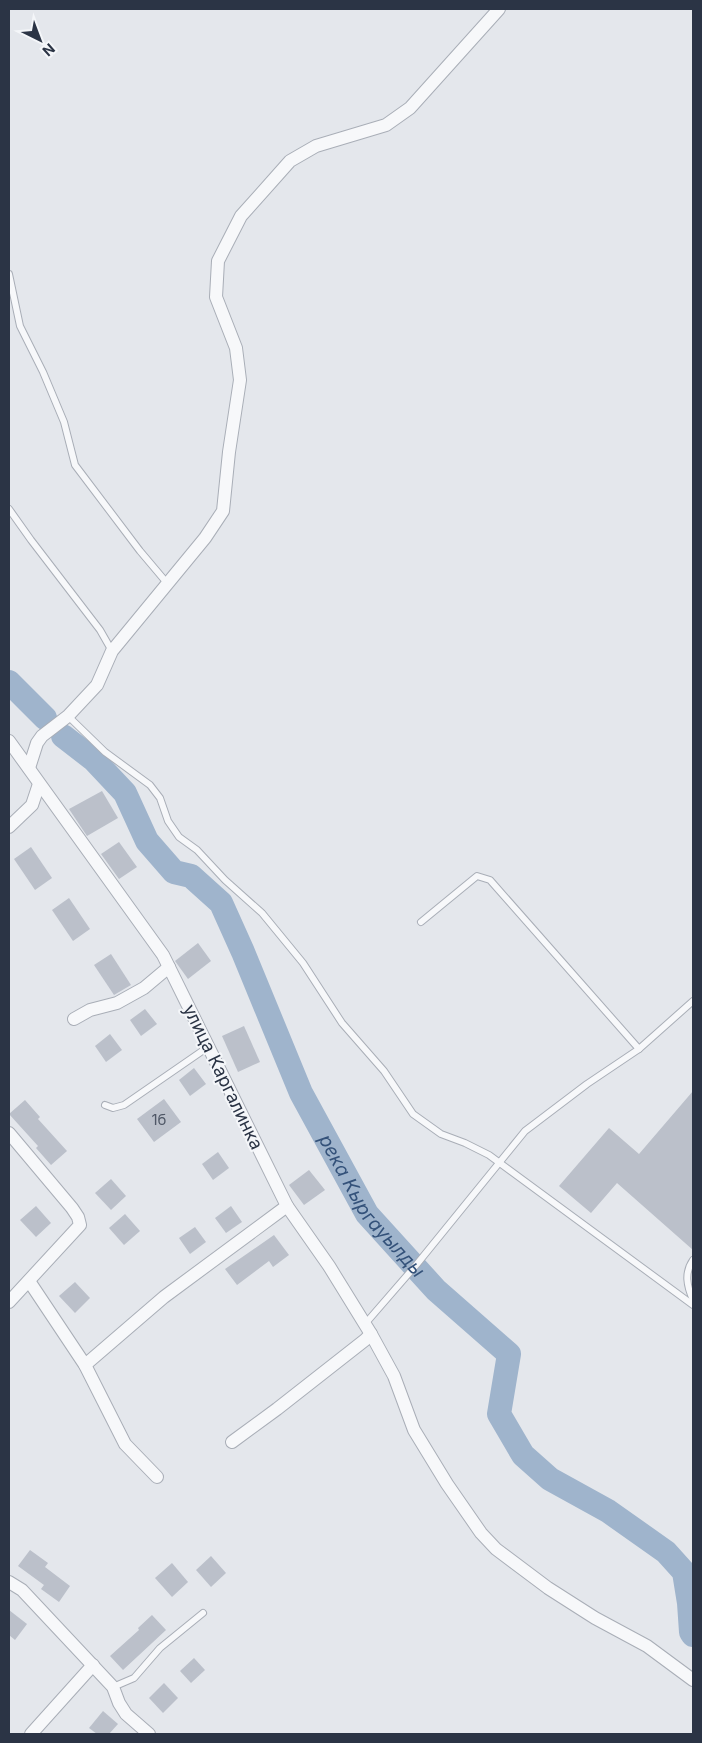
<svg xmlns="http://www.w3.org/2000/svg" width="702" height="1743" font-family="Inter,sans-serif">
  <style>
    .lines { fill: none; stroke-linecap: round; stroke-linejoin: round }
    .river { stroke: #9fb4cc; stroke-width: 24 }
    .building { fill: #bbc0ca }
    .lane-casing { stroke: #a9aeb7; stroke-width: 8 }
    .street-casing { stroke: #a9aeb7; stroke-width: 14 }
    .lane { stroke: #f7f8fa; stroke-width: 6 }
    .street { stroke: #f7f8fa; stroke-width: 12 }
    .labels { text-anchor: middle; stroke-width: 4; stroke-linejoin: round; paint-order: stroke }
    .number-label { font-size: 15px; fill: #4f5766 }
    .street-label { font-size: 18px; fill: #2b3445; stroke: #f4f6f9 }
    .water-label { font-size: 19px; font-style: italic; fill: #34527a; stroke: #f4f6f9 }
  </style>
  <rect width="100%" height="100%" fill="#e4e7ec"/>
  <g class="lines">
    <g class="river">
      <polyline points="9,682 45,718"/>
      <path id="s1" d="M63,736L94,760L125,793L147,841L174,872L191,876L221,903L243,952L301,1093L367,1214L436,1290L509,1354L499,1414L523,1455L550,1479L608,1511L666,1552L684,1572L689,1603L691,1632L693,1635"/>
    </g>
  </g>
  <g class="building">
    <polygon points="102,791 118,818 87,836 69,809"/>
    <polygon points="119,842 137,867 119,879 101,854"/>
    <polygon points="31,847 52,878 35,890 14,859"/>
    <polygon points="69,898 90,929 73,941 52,910"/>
    <polygon points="198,943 211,961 188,979 175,961"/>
    <polygon points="111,954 131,985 114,995 94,965"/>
    <polygon points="145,1009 157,1024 141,1036 130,1020"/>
    <polygon points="244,1026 260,1062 238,1072 222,1036"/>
    <polygon points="110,1034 122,1050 106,1062 95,1046"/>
    <polygon points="194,1068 206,1084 190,1096 179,1080"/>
    <polygon points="693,1091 693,1250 617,1183 591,1213 559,1186 609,1128 639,1154"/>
    <polygon points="164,1099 181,1122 154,1142 137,1119"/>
    <polygon points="25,1100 40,1117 38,1119 67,1151 51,1165 36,1148 38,1146 9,1114"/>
    <polygon points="218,1152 229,1168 213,1180 202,1164"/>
    <polygon points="309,1170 325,1190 304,1205 289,1185"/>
    <polygon points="111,1179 126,1196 111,1210 95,1193"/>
    <polygon points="36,1206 51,1223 36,1237 20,1220"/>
    <polygon points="231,1206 242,1222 226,1233 215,1218"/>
    <polygon points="125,1214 140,1231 124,1245 109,1228"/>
    <polygon points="195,1227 206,1242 190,1254 179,1238"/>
    <polygon points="274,1235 289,1255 273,1267 269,1261 237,1285 225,1269"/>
    <polygon points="75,1282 90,1298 75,1313 59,1296"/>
    <polygon points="30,1550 48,1563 45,1567 70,1586 59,1602 41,1589 44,1585 18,1566"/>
    <polygon points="211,1556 226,1573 211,1587 196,1570"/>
    <polygon points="172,1563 188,1582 172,1597 155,1578"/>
    <polygon points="9,1610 27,1624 15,1640 9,1635"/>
    <polygon points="152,1615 166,1630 123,1670 110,1656 139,1630 138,1628"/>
    <polygon points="194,1658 205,1670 191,1683 180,1671"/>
    <polygon points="164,1683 178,1698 163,1713 149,1698"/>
    <polygon points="103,1711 118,1724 109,1734 97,1734 89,1728"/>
  </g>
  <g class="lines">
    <defs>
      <g id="lane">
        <polyline points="9,274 20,326 43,372 64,422 75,465 140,551 167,583"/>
        <polyline points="9,509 31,540 100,630 112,651"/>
        <polyline points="68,716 105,752 150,785 160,798 168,821 179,837 197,850 225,880 262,913 303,963 342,1023 384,1071 413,1114 441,1134 465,1143 489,1155 693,1305"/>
        <polyline points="421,922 477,876 490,880 639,1049"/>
        <polyline points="105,1105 113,1108 124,1105 208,1047"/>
        <path d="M693,1260C684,1273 687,1286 693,1300"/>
        <polyline points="365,1324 417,1264 525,1131 587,1084 639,1049 693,1001"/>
        <polyline points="113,1687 134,1678 160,1648 203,1613"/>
      </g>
      <g id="street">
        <polyline points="9,741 163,955 287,1206 164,1297 85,1365"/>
        <polyline points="29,768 37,743 42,736 68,716 97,685 112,651 205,538 223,511 229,452 240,380 236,348 216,297 218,261 241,216 290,161 316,146 386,125 410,108 499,9"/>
        <polyline points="9,827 32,805 39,784"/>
        <polyline points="74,1019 90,1010 117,1003 144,988 169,967"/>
        <polyline points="9,1133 72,1208 78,1217 80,1225 9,1302"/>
        <polyline points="287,1206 329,1266 371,1334 394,1376 414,1430 447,1484 481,1533 496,1549 548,1588 595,1618 647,1646 693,1680"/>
        <polyline points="29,1281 85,1365 125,1444 157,1477"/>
        <polyline points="232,1442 277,1409 365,1340 371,1334"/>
        <polyline points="9,1582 22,1590 113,1687 119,1703 126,1714 149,1734"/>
        <polyline points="31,1734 93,1665"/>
      </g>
    </defs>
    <use href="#lane" class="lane-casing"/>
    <use href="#street" class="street-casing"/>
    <use href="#lane" class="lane"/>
    <use href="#street" class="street"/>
  </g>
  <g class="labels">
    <g class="number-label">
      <text x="159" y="1125">1б</text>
    </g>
    <g class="street-label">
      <text transform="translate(223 1077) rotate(64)" y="6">улица Каргалинка</text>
    </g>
    <g class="water-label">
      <text dy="7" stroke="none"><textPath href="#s1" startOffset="576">река Кыргауылды</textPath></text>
    </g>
  </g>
  <rect width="702" height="1743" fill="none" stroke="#2b3445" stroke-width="20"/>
  <g transform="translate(40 40) rotate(138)" stroke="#f4f6f9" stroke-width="4" paint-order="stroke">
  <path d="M0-4L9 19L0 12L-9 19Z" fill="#2b3445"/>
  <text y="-8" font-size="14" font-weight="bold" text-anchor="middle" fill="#2b3445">N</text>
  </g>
</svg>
